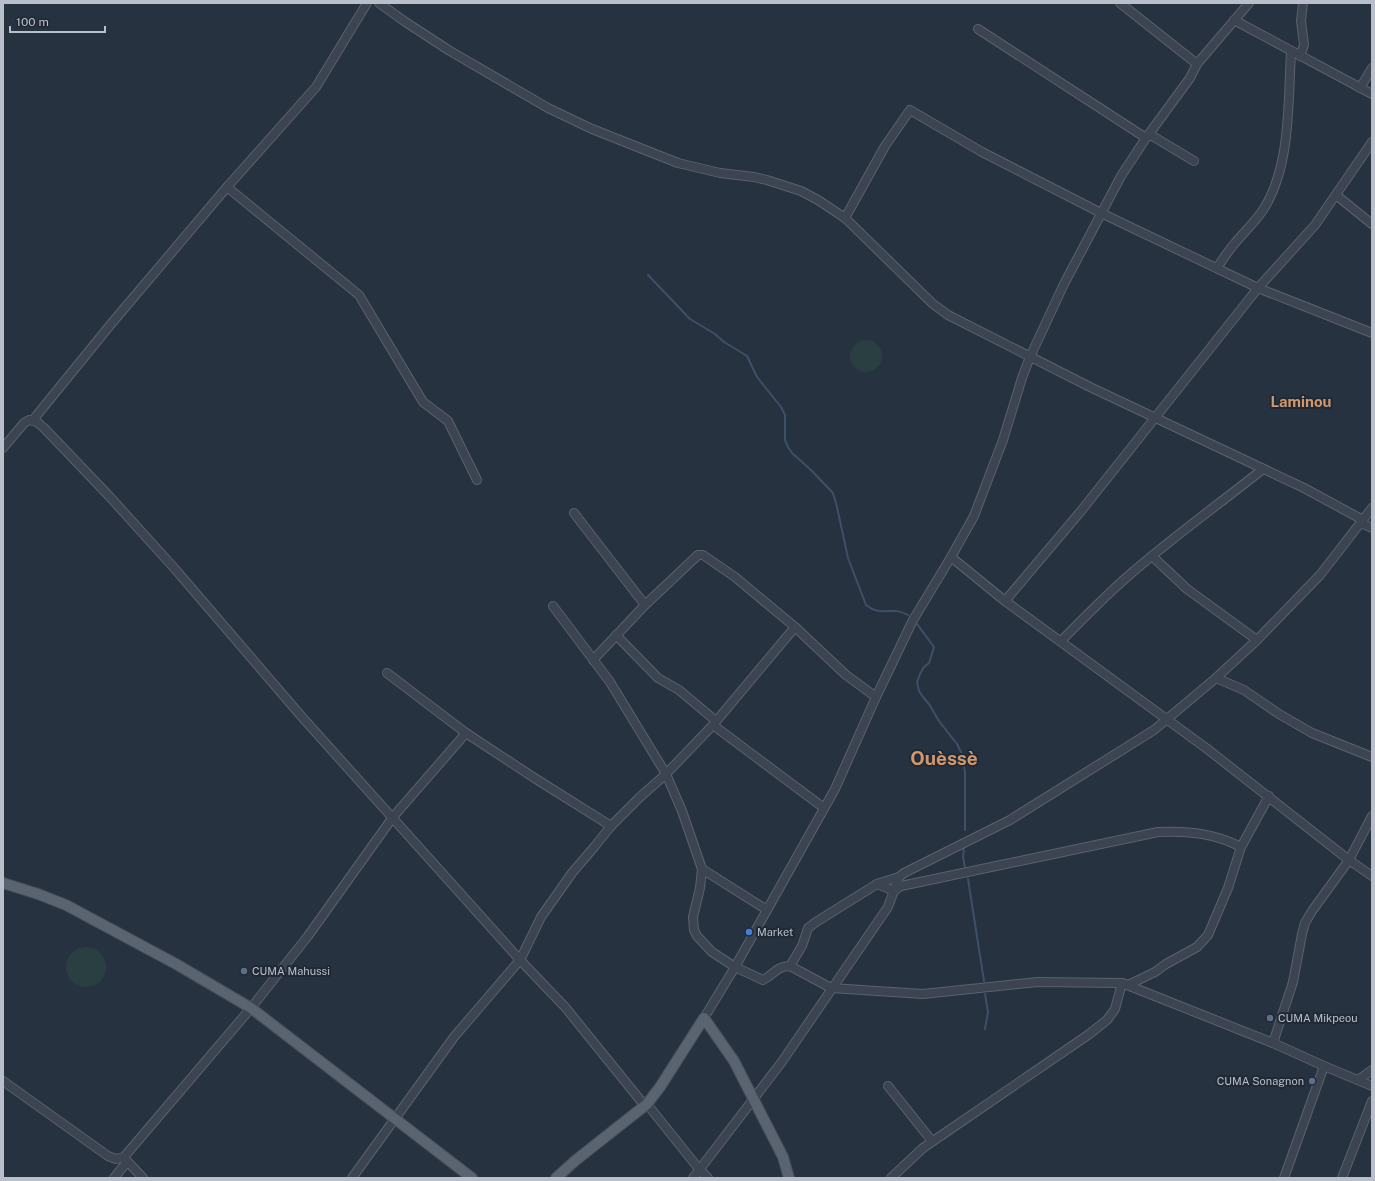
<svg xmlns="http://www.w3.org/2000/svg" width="1375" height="1181" font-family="'Public Sans',sans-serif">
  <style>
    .garden { fill: #293f41 }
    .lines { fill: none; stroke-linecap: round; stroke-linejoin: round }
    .stream { stroke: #3e5068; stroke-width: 2 }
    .minor-casing { stroke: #59626d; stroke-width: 10 }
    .major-casing { stroke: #454d59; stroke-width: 12 }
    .minor { stroke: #3b4450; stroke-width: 8 }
    .major { stroke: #5a6370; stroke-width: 10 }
    .shop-dot { fill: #3f7fe0; stroke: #202935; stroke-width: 1.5 }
    .service-dot { fill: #5c6f8a; stroke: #202935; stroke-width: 1.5 }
    .labels { text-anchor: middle; stroke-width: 4; stroke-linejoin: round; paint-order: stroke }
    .poi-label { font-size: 11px; fill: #b8bfca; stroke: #202935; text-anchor: start }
    .district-label { font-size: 15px; font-weight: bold; fill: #d1976d; stroke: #202935 }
    .town-label { font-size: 19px; font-weight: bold; fill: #d1976d; stroke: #202935 }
  </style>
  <rect width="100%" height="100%" fill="#273240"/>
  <g class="garden">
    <circle cx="866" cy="356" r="16"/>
    <circle cx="86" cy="967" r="20"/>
  </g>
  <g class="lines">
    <g class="stream">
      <path d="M648,275L690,319L715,334L724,342L747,356L757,377L781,407L785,415V440L788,447L792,453L811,470L833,493L837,507L848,558L866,605C882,618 891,605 908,615"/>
      <polyline points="917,624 934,647 929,663 924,667 920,674 917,682 919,691 923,697 929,704 939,721 957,744 961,752 965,772 965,830"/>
      <polyline points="964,847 963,857 965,868"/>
      <polyline points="968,879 984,981"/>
      <polyline points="985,1029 988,1012 985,994"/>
    </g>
    <defs>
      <g id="minor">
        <polyline points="379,3 404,21 450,51 548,108 592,129 678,163 720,173 754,177 767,180 801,191 818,200 845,218 933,304 948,315 1090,387 1304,488 1363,520"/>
        <polyline points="1120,3 1197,64"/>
        <polyline points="1234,20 1372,94"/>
        <polyline points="978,29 1146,138"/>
        <polyline points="1300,56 1304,45 1301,21 1303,3"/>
        <polyline points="1360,88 1372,68"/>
        <polyline points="1149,134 1194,161"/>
        <polyline points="227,187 359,295 423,402 448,421 477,480"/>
        <polyline points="1336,195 1372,224"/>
        <polyline points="845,218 885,146 910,110 982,152 1101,213 1258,288 1372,333"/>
        <path d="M1217,268C1223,259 1228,251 1235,243C1244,232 1255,222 1263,210C1291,167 1288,102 1291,52"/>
        <polyline points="33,420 111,324 227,187 316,87 367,3"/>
        <polyline points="3,448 24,423 29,420 37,422 45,429 110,497 175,569 302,717 520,960 565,1007 645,1106"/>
        <polyline points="574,513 645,605"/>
        <polyline points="1361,523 1372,528"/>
        <polyline points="1152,556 1187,589 1257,640"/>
        <polyline points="951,557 1005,601 1206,748 1349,860 1372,876"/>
        <polyline points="1005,601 1081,511 1258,288 1315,225 1372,142"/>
        <path d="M553,606L610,682L666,774L682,811L702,869L700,888L693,917L694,930L697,936L712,952L735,967L763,980C774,975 776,966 790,966L831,988L923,994L1037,982L1122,983L1273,1043L1324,1066L1372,1086"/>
        <polyline points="616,635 658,678 679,690 716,721"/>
        <path d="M1061,641C1083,619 1104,597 1127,577C1170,539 1218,505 1263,469"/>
        <polyline points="593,660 645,605 698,555 703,555 735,577 795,627 846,675 876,697"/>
        <polyline points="387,673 466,733 536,779 611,826"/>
        <polyline points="1216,678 1244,690 1279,714 1312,733 1372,757"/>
        <polyline points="713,725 824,808"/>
        <polyline points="702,869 767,910"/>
        <path d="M877,884L894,891L901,886L1158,832C1188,831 1214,833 1241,847"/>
        <polyline points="790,966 802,946 808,928 816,922 877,884 899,877"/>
        <polyline points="1128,985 1155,972 1166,964 1197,947 1208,935 1228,888 1241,847 1269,796"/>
        <polyline points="704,1018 735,967 835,789 876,697 913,620 951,557 974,516 1003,440 1022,378 1030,357 1064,284 1121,176 1146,138 1190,78 1197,64 1249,3"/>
        <polyline points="1273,1043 1293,982 1302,934 1305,923 1312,911 1349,860 1372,816"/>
        <polyline points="1358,1080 1372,1070"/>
        <polyline points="3,1081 108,1156 116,1159 124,1157 251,1008 308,936 393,817 466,733"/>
        <polyline points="888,1086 932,1141"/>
        <polyline points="647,1104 699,1169 708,1178"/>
        <polyline points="124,1157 125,1159 143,1178"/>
        <polyline points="114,1178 127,1162"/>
        <polyline points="352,1178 454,1037 520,960 541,917 572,873 595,846 611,826 640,797 666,774 713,725 795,627"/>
        <polyline points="693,1178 781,1063 888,907 899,877 904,873 1010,820 1154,730 1216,678 1257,640 1320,575 1372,508"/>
        <polyline points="891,1178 923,1148 1088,1035 1107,1020 1115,1009 1122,983"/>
        <polyline points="1284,1178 1324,1066"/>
        <polyline points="1342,1178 1372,1101"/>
      </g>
      <g id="major">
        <polyline points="3,883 38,894 66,905 176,964 251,1008 472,1178"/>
        <polyline points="556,1178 576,1160 647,1104 660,1087 704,1018 734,1061 783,1157 789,1178"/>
      </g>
    </defs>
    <use href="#minor" class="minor-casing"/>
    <use href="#major" class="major-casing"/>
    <use href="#minor" class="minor"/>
    <use href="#major" class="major"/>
  </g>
  <circle class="shop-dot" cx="749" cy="932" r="4"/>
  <g class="service-dot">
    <circle cx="244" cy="971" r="4"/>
    <circle cx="1270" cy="1018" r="4"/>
    <circle cx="1312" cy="1081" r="4"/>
  </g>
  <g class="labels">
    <g class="poi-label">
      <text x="757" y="936">Market</text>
      <text x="252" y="975">CUMA Mahussi</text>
      <text x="1278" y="1022">CUMA Mikpeou</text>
      <text x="1304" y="1085" text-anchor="end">CUMA Sonagnon</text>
    </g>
    <g class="district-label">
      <text x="1301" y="407">Laminou</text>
    </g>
    <g class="town-label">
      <text x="944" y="765">Ouèssè</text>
    </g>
  </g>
  <rect width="1375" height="1181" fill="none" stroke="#b8bfca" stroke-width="8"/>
  <path d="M10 26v6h95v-6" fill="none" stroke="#b8bfca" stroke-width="2"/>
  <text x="16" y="26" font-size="12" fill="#b8bfca" stroke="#202935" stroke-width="3" paint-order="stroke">100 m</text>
</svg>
